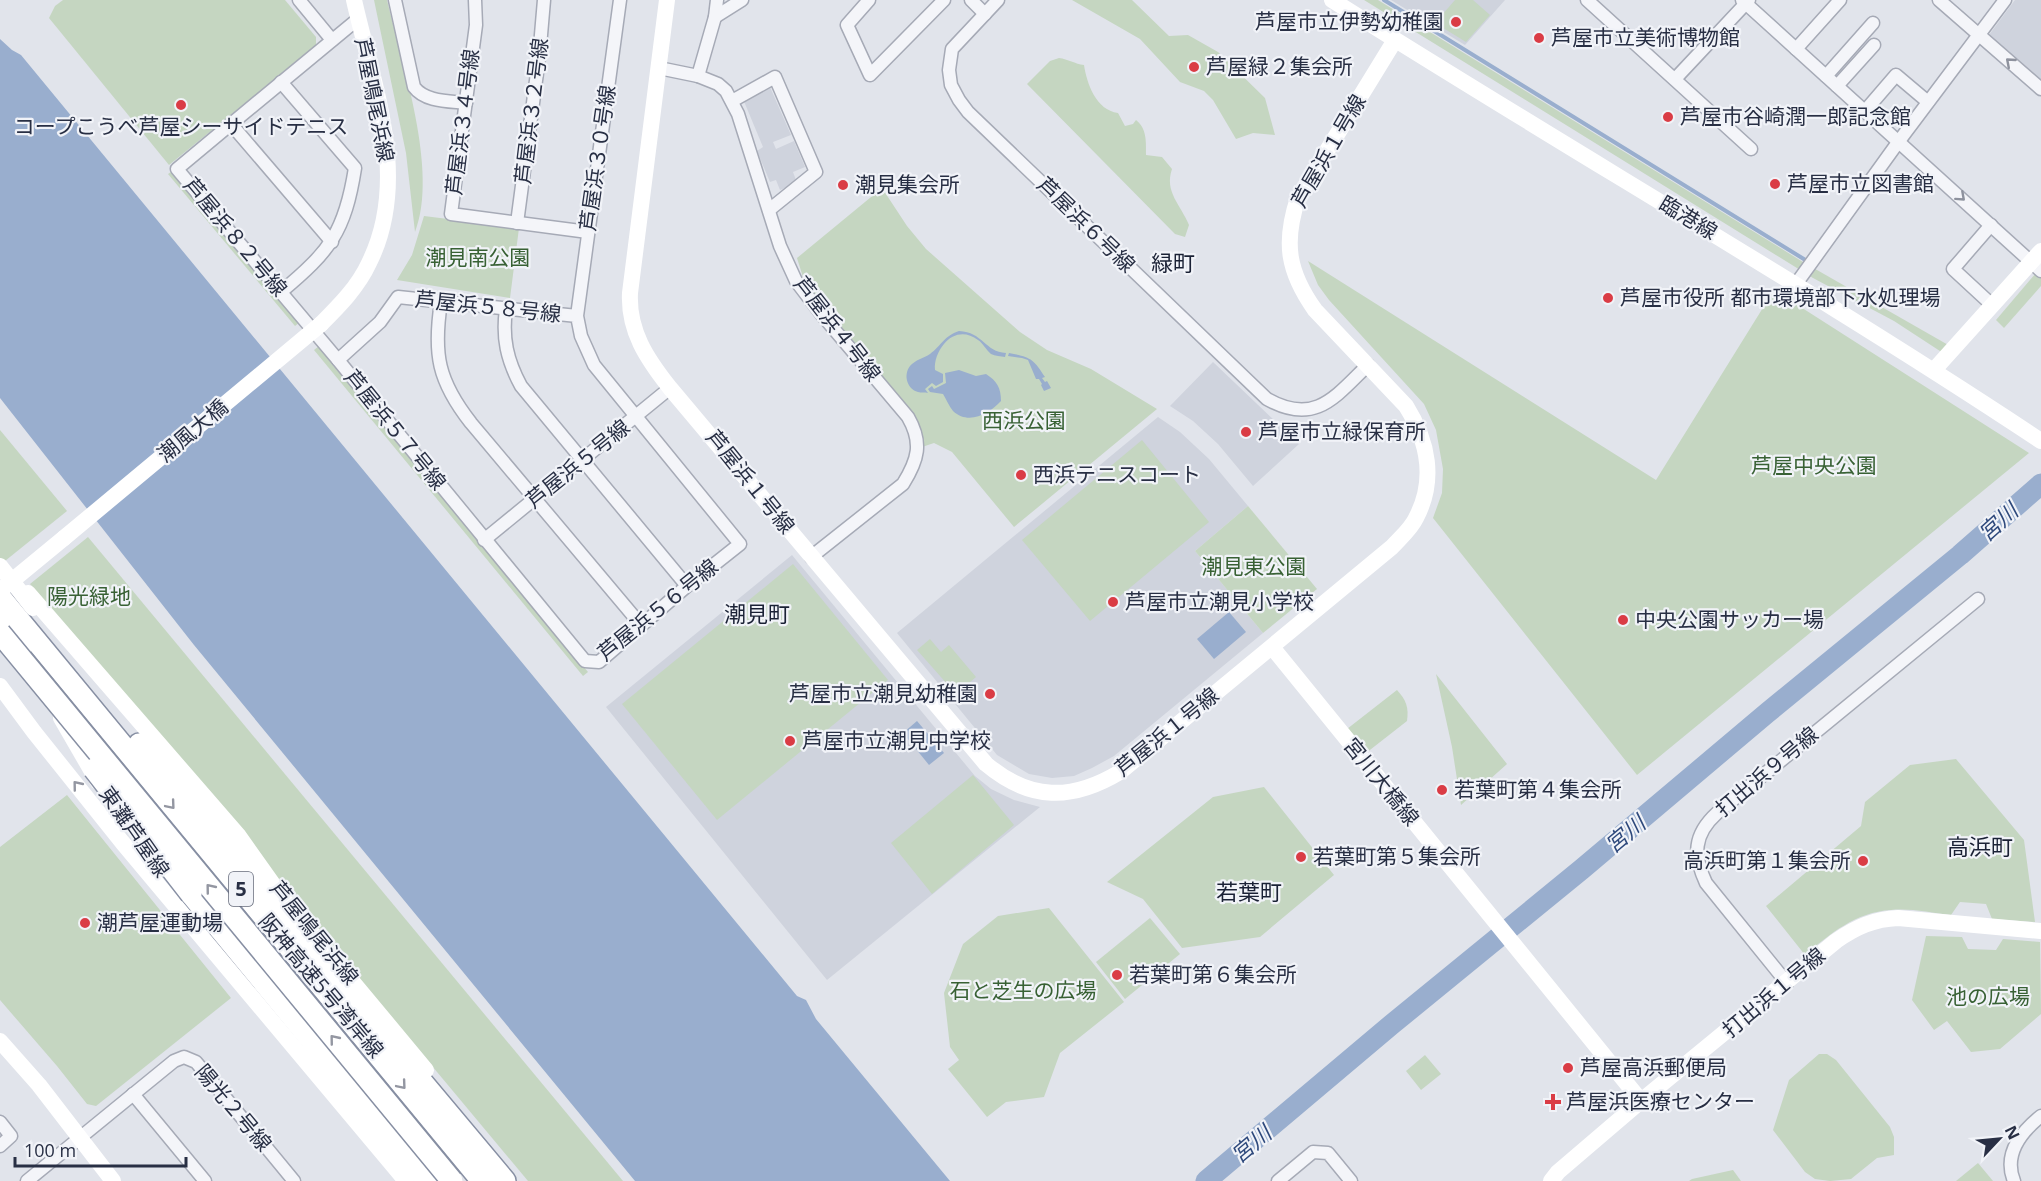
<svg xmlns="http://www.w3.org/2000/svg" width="2041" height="1181" font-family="'Open Sans','Noto Sans JP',sans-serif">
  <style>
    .built { fill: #cfd3dd }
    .green { fill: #c5d6c1 }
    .water { fill: #99aece }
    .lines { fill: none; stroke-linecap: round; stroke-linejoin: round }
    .stream { stroke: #99aece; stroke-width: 4 }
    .river { stroke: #99aece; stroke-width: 21 }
    .street-casing { stroke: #a6aab6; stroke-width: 15 }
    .highway-casing { stroke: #878fa3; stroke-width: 24 }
    .street { stroke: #f4f5f9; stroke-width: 12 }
    .secondary { stroke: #fff; stroke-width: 16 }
    .highway { stroke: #fff; stroke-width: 21 }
    .highway-bridge-casing { stroke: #878fa3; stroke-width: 24; stroke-linecap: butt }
    .secondary-bridge { stroke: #fff; stroke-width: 16 }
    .highway-bridge { stroke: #fff; stroke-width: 21 }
    .oneway { stroke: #8e929e }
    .oneway2 { stroke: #9497a2 }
    .poi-dot { fill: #da3c45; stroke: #f1f3f8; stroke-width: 2 }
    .labels { text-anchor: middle; stroke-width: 4.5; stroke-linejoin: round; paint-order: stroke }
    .shield { fill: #f1f3f8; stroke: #646a7a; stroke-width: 1.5 }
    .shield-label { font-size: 20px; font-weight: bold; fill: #282f44 }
    .poi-label { font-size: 21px; fill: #282f44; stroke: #f1f3f8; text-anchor: start }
    .street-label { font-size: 21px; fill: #282f44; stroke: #f1f3f8 }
    .park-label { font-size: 21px; fill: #386134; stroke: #f1f3f8 }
    .neighbourhood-label { font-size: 22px; fill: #1a2135; stroke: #f1f3f8 }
    .water-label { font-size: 22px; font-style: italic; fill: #2e497c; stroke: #f1f3f8 }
  </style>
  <rect width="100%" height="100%" fill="#e1e4eb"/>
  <g class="built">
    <polygon points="1391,0 1505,0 1465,45"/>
    <polygon points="2015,0 2041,0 2041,81 1989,35"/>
    <polygon points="770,87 791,135 773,142 776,149 794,141 805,167 793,172 797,183 780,190 776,180 770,182 757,151 763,147 743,99"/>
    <polygon points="1213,362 1299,444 1253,486 1218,444 1193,421 1170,406"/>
    <polygon points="1158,417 1180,432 1209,459 1248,506 1195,551 1263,633 1114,756 1092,768 1074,776 1052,778 1029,774 997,755 897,633"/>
    <polygon points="792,555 975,776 991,789 1014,800 1040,807 827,980 606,707"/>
  </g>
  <g class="green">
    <polygon points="63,0 285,0 316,37 316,46 169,165 49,18 55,6"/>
    <path d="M374,0H387C402,64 439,171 415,232L406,153Z"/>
    <polygon points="1072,0 1132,0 1169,36 1188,35 1218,52 1265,98 1275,135 1253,133 1236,139 1213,100 1204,91 1180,82 1140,39"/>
    <polygon points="1364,0 1378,0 1803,262 1950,346 1943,353 1894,321 1813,278"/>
    <polygon points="1455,0 1473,0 1490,15 1466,42 1435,23"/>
    <path d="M1059,58C1068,59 1075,64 1084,65C1087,84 1096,110 1118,113L1125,126L1133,124L1136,120C1147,129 1146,141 1146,155L1162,157L1172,169C1164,192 1181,205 1189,225L1185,237L1175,234L1027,84L1050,61Z"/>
    <polygon points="174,170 300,322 295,326 168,174"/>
    <polygon points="882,188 907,226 926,249 1020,332 1047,350 1091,369 1157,409 1014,527 952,452 934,443 922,447 920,432 807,290 797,258"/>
    <polygon points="424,216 519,228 510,298 397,280 412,255"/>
    <polygon points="1308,261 1656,480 1774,290 2029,453 1637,775 1433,518 1442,493 1443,469 1436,430 1424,404 1329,300 1318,285"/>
    <polygon points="2036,273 2041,278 2041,286 2004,328 1996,320"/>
    <polygon points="319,346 588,672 583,676 314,350"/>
    <polygon points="0,430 67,511 0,565"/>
    <polygon points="1142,440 1209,522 1090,621 1022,540"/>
    <polygon points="1248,506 1317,589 1263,633 1195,551"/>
    <polygon points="88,537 623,1181 528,1181 30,584"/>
    <polygon points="793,564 888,680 717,820 622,704"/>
    <polygon points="930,639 941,652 949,645 976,677 956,694 917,650"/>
    <polygon points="1436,674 1507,764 1461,805 1452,747"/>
    <path d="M1397,690C1406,700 1409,707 1407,721L1366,753L1347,729Z"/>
    <path d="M1956,759L2024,840L2035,922L1992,919L1986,904L1960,902L1951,915C1932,913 1910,908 1891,910C1856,912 1830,934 1805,955L1766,906L1861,826L1865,802L1910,765Z"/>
    <polygon points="973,775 1014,825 932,894 891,843"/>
    <polygon points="1264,787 1334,875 1260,937 1182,948 1143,899 1107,882 1213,797"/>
    <polygon points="67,795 231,998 96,1106 87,1104 57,1066 0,1000 0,847"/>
    <polygon points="1049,908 1124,1002 1060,1053 1044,1097 1006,1102 987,1117 948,1069 959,1060 950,1047 944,993 963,944 998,916"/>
    <polygon points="1150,918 1180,954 1125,999 1096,962"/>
    <polygon points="1926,936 1962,937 1968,949 1996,950 2003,939 2040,942 2041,1014 2000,1049 1971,1052 1947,1021 1934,1030 1912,1000"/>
    <polygon points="1819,1054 1827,1054 1836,1060 1890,1127 1894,1137 1894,1155 1877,1158 1851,1179 1830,1181 1815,1179 1805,1172 1773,1130 1789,1080"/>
    <polygon points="1425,1055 1441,1074 1421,1090 1406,1071"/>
    <polygon points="1978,1163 1993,1181 1956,1181"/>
    <polygon points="1733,1170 1741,1181 1689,1181 1692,1179"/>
  </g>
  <g class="water">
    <polygon points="0,39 12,50 21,55 797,996 806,1000 816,1019 950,1181 635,1181 194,645 0,398"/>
    <path d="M959,331C983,332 985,352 1006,353L1005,357C1001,356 995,356 991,354C986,350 983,343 978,340C966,331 953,333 944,344C938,351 934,361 935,370L943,374V382L936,386L932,383L925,389L928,393C925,392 921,393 918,392C907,389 903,375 910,366C915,360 924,358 930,354C942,345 944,336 959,331Z"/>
    <path d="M1009,353C1030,357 1033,358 1045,377L1042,378L1045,382L1047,381L1051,388L1044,391L1041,385L1042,384L1039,379H1036L1028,360L1022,358L1008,356Z"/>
    <path d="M959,370L976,376L986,374C997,381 1001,388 1001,401C990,413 969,426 953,411C949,406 946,399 943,394L930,392L928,389L932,386L934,389L946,383L945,373Z"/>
    <polygon points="1229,612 1246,632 1214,659 1197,639"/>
    <polygon points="917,721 944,753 929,765 903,733"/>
  </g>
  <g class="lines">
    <polyline class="stream" points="1384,0 1807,261"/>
    <polyline class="river" points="1206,1181 1391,1025 1582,869 1767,713 1960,555 2041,484"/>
    <defs>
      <g id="street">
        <polyline points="299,0 332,40"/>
        <path d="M395,0L414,87C425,102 449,101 466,103"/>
        <polyline points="475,0 476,25 451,214 588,232"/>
        <polyline points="869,0 847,25 870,75 944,0"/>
        <polyline points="971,0 985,14"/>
        <path d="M998,0L952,49L949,70L951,85L959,100L968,112L1267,399C1315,426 1335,397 1368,365"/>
        <polyline points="1587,0 1751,149"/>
        <polyline points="1742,0 2041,271"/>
        <polyline points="1939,0 2041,89"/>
        <polyline points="715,17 742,0"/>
        <polyline points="1796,49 1840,0"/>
        <path d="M659,68L698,76L718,84L726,91L738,114L780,246L796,281L822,315L908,417C923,443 918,460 903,484L811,557"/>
        <polyline points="698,76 715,17 717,0"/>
        <polyline points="1826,76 1873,23"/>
        <polyline points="1675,79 1749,0"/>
        <polyline points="1837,86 1874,45"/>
        <polyline points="732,101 775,77 816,172 769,210"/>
        <polyline points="1865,111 1896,75 1928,102"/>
        <polyline points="231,124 177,169 338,360"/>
        <polyline points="517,223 539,58 544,0"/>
        <polyline points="1991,225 1953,269 1992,305"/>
        <polyline points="332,242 231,124 358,19"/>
        <polyline points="1796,284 1899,141 2005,0"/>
        <path d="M281,292C330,251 345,232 355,168L281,82"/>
        <path d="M441,302C433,354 438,381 471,423L641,625"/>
        <path d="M506,309C502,338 507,360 521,386L687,586"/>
        <polyline points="577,316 398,297 380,322 338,360 585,661 599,662 687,586 740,544 594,365 581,336 577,316 620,0"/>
        <polyline points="484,540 670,388"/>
        <path d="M1787,983L1706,883C1693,855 1693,835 1717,813L1978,599"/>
        <polyline points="133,1094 205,1181"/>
        <polyline points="0,1122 11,1136 0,1146"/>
        <polyline points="27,1181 174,1061 184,1057 196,1062 294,1181"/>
        <polyline points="1278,1181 1313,1152 1328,1153 1351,1181"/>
        <path d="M2014,1181C2003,1154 2021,1132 2041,1116"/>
      </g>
      <g id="highway">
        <polyline points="0,597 482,1181"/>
        <polyline points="139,744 505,1181"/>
        <polyline points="191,894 427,1181"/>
      </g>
    </defs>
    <use href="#street" class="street-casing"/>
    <use href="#highway" class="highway-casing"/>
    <use href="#street" class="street"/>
    <g class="secondary">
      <path d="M667,0L630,293C628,331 647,359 670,388L986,764C1030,801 1072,801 1120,772L1392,547C1400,538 1411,529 1416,518C1436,480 1428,441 1406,406L1315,310C1288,272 1283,243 1298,198L1395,40"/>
      <path d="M1332,0C1567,149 1809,287 2041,441"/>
      <path d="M321,324C339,306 358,287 369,263C411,179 373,85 354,0"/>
      <polyline points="1934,370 2041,251"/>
      <polyline points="2,589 64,538"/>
      <polyline points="28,593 238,835 282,897 426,1070"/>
      <polyline points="0,609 23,651"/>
      <polyline points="1272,647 1641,1101"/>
      <polyline points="0,686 34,732 122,842 406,1181"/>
      <polyline points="61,718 98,782"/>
      <polyline points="0,1041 39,1085 113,1181"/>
      <path d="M1551,1181L1558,1172L1641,1101L1836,941C1856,927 1874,919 1898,918L2041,931"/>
    </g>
    <use href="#highway" class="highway"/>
    <defs>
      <g id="highway-bridge">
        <polyline points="0,633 452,1181"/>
        <polyline points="94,769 191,894"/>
      </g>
    </defs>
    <use href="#highway-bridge" class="highway-bridge-casing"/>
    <g class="secondary-bridge">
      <polyline points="64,538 321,324"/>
      <polyline points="0,566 33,608"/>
    </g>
    <use href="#highway-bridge" class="highway-bridge"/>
  </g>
  <defs><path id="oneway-chevron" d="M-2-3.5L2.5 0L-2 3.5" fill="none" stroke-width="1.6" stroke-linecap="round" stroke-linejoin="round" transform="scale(1.5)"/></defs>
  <g class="oneway">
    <use href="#oneway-chevron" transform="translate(2010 62) rotate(-139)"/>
    <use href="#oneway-chevron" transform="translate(1961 197) rotate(42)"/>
  </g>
  <g class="oneway2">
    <use href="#oneway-chevron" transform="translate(77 785) rotate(-129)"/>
    <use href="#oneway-chevron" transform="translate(171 805) rotate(50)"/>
    <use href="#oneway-chevron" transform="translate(210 888) rotate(-129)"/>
    <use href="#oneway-chevron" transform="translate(334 1039) rotate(-129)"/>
    <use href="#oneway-chevron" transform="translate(402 1085) rotate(50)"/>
  </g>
  <g class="poi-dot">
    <circle cx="1456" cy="22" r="6"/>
    <circle cx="1539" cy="38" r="6"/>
    <circle cx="1194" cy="67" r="6"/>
    <circle cx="181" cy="105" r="6"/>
    <circle cx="1668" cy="117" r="6"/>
    <circle cx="1775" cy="184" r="6"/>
    <circle cx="843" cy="185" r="6"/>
    <circle cx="1608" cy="298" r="6"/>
    <circle cx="1246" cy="432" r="6"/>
    <circle cx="1021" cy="475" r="6"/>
    <circle cx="1113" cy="602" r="6"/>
    <circle cx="1623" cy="620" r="6"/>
    <circle cx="990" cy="694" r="6"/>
    <circle cx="790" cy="741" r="6"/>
    <circle cx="1442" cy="790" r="6"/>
    <circle cx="1301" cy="857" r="6"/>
    <circle cx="1863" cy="861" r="6"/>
    <circle cx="85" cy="923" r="6"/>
    <circle cx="1117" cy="975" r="6"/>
    <circle cx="1568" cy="1068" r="6"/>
    <path d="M1550 1093h6v6h6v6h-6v6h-6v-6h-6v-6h6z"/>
  </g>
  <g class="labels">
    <rect class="shield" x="229" y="872" width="24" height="34" rx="4.5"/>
    <g class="shield-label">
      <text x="241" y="896">5</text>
    </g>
    <g class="poi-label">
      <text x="1444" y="29" text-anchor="end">芦屋市立伊勢幼稚園</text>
      <text x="1551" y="45">芦屋市立美術博物館</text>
      <text x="1206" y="74">芦屋緑２集会所</text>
      <text x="1680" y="124">芦屋市谷崎潤一郎記念館</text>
      <text x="181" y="134" text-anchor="middle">コープこうべ芦屋シーサイドテニス</text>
      <text x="1787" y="191">芦屋市立図書館</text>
      <text x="855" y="192">潮見集会所</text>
      <text x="1620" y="305">芦屋市役所 都市環境部下水処理場</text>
      <text x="1258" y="439">芦屋市立緑保育所</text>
      <text x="1033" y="482">西浜テニスコート</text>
      <text x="1125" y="609">芦屋市立潮見小学校</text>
      <text x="1635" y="627">中央公園サッカー場</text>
      <text x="978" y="701" text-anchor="end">芦屋市立潮見幼稚園</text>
      <text x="802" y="748">芦屋市立潮見中学校</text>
      <text x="1454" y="797">若葉町第４集会所</text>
      <text x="1313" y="864">若葉町第５集会所</text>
      <text x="1851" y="868" text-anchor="end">高浜町第１集会所</text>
      <text x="97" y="930">潮芦屋運動場</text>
      <text x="1129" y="982">若葉町第６集会所</text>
      <text x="1580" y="1075">芦屋高浜郵便局</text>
      <text x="1566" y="1109">芦屋浜医療センター</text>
    </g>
    <g class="street-label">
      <text transform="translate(374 100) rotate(79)" y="7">芦屋鳴尾浜線</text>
      <text transform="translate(532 111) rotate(-83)" y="7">芦屋浜３２号線</text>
      <text transform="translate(463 122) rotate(-83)" y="7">芦屋浜３４号線</text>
      <text transform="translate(1329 151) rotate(-60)" y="7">芦屋浜１号線</text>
      <text transform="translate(598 158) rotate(-82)" y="7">芦屋浜３０号線</text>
      <text transform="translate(1688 218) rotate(31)" y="7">臨港線</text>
      <text transform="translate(1086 225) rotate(44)" y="7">芦屋浜６号線</text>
      <text transform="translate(235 237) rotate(50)" y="7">芦屋浜８２号線</text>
      <text transform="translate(488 307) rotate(6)" y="7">芦屋浜５８号線</text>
      <text transform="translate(837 329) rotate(52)" y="7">芦屋浜４号線</text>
      <text transform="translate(395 430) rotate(51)" y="7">芦屋浜５７号線</text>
      <text transform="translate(193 431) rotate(-40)" y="7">潮風大橋</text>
      <text transform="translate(578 464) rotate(-39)" y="7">芦屋浜５号線</text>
      <text transform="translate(750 482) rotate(51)" y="7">芦屋浜１号線</text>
      <text transform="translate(658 610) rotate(-39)" y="7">芦屋浜５６号線</text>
      <text transform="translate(1167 732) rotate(-39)" y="7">芦屋浜１号線</text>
      <text transform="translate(1767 772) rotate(-40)" y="7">打出浜９号線</text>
      <text transform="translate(1381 782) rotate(51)" y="7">宮川大橋線</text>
      <text transform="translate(134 832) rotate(55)" y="7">東灘芦屋線</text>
      <text transform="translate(314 933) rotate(51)" y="7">芦屋鳴尾浜線</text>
      <text transform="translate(321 986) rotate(50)" y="7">阪神高速5号湾岸線</text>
      <text transform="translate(1774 993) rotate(-40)" y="7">打出浜１号線</text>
      <text transform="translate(233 1108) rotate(50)" y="7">陽光２号線</text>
    </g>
    <g class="park-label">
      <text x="478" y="265">潮見南公園</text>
      <text x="1024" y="428">西浜公園</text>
      <text x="1814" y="473">芦屋中央公園</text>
      <text x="1254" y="574">潮見東公園</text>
      <text x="89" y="604">陽光緑地</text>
      <text x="1023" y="998">石と芝生の広場</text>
      <text x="1988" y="1004">池の広場</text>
    </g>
    <g class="neighbourhood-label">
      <text x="1173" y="271">緑町</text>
      <text x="757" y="622">潮見町</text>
      <text x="1980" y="855">高浜町</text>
      <text x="1249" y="900">若葉町</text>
    </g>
    <g class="water-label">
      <text transform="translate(1998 522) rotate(-42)" y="8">宮川</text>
      <text transform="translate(1625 834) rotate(-40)" y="8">宮川</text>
      <text transform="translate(1251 1144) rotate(-40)" y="8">宮川</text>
    </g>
  </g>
  <g transform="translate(1999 1139) rotate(64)" stroke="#f1f3f8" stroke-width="4.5" paint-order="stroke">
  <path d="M0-4.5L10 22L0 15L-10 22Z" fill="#282f44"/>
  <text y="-9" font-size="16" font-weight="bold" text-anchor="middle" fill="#282f44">N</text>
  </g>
  <path d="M15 1157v9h171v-9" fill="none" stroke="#282f44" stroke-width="3"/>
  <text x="24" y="1157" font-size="18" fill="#282f44" stroke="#f1f3f8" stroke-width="4.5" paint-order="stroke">100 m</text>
</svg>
